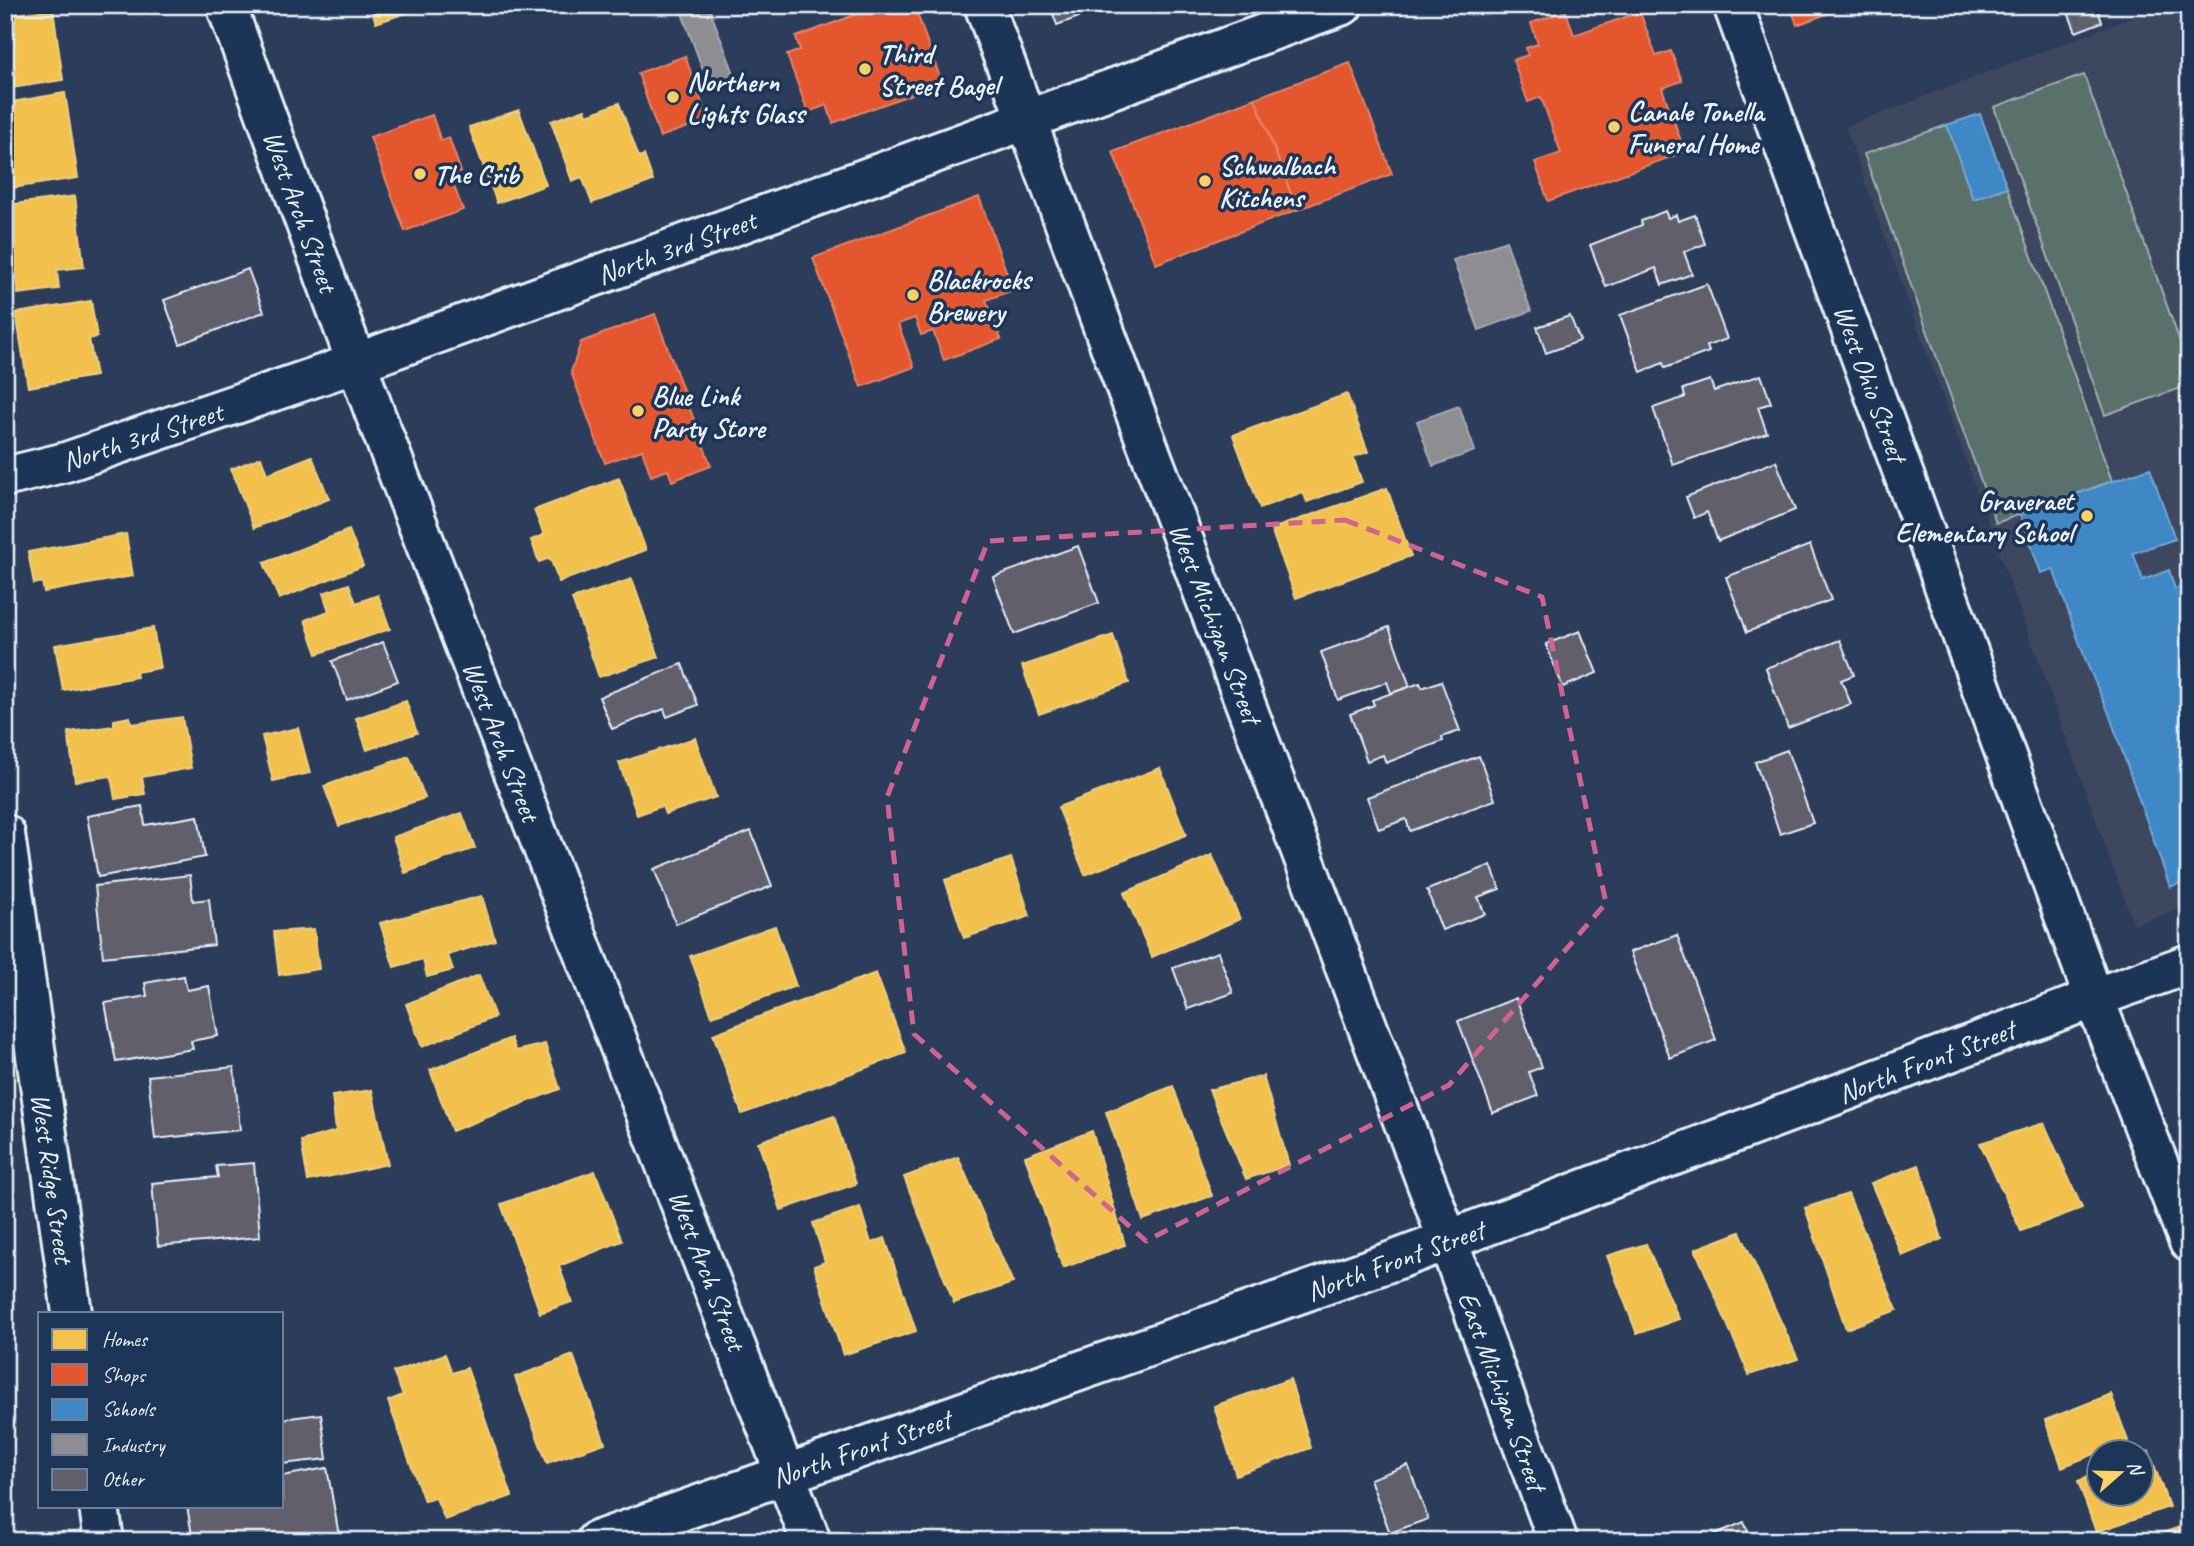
<svg xmlns="http://www.w3.org/2000/svg" width="2194" height="1546" font-family="Caveat,sans-serif">
  <style>
    .built { fill: #3c4760 }
    .green { fill: #5a6f6b; stroke: #a1b0b2; stroke-width: 2 }
    .homes { fill: #f2c14e; stroke: #efcf81; stroke-width: 2 }
    .shops { fill: #e4572e; stroke: #e5856b; stroke-width: 2 }
    .schools { fill: #3f88c5; stroke: #72a8d4; stroke-width: 2 }
    .industry { fill: #8d8d92; stroke: #a8abb1; stroke-width: 2 }
    .building { fill: #625f6c; stroke: #e8f1f8; stroke-width: 2 }
    .lines { fill: none; stroke-linecap: round; stroke-linejoin: round }
    .minor-casing { stroke: #e8f1f8; stroke-width: 44 }
    .minor { stroke: #1d3557; stroke-width: 38 }
    .marked { fill: none; stroke: #cf6492; stroke-width: 5; stroke-dasharray: 14 9; stroke-linejoin: round }
    .poi-dot { fill: #ffd166; stroke: #1d3557; stroke-width: 2.5 }
    .labels { text-anchor: middle; stroke-width: 7; stroke-linejoin: round; paint-order: stroke }
    .poi-label { font-size: 28px; font-weight: bold; fill: #e8f1f8; stroke: #1d3557; text-anchor: start }
    .street-label { font-size: 28px; fill: #e8f1f8; stroke: #1d3557 }
  </style>
  <rect width="100%" height="100%" fill="#2b3d5b"/>
  <filter id="ink" filterUnits="userSpaceOnUse"><feTurbulence type="fractalNoise" baseFrequency=".0143" numOctaves="2"/><feDisplacementMap in="SourceGraphic" scale="14" xChannelSelector="R" yChannelSelector="G"/><feConvolveMatrix kernelMatrix="1 2 1 2 8 2 1 2 1" color-interpolation-filters="sRGB"/></filter>
  <g filter="url(#ink)">
    <polygon class="built" points="2164,5 2189,5 2189,906 2134,925 1845,127"/>
    <g class="green">
      <polygon points="2084,75 2189,367 2189,385 2105,415 1994,107"/>
      <polygon points="1947,125 1973,199 2007,187 2112,481 1996,523 1864,154"/>
    </g>
    <g class="homes">
      <polygon points="370,5 430,5 376,23"/>
      <polygon points="53,9 63,80 5,89 5,16"/>
      <polygon points="65,93 78,178 5,189 5,103"/>
      <polygon points="619,103 639,157 644,155 653,181 592,203 582,177 572,181 551,121 585,109 587,115"/>
      <polygon points="519,110 546,185 497,203 469,127"/>
      <polygon points="75,196 84,267 57,270 59,289 18,294 6,205"/>
      <polygon points="91,301 97,337 89,339 96,376 28,387 16,313"/>
      <polygon points="1347,394 1368,452 1353,457 1362,482 1307,502 1303,492 1260,508 1233,435"/>
      <polygon points="312,456 329,499 254,528 231,469 261,457 267,474"/>
      <polygon points="619,478 646,550 559,582 550,558 539,562 531,540 544,535 534,510"/>
      <polygon points="1387,488 1411,556 1296,598 1271,529"/>
      <polygon points="349,530 363,566 279,599 264,563"/>
      <polygon points="126,534 133,576 44,592 42,582 34,584 28,552"/>
      <polygon points="632,579 659,657 599,677 572,599"/>
      <polygon points="349,584 356,603 378,595 390,629 317,654 305,620 329,611 323,593"/>
      <polygon points="153,628 160,668 136,672 137,677 63,690 55,645"/>
      <polygon points="1113,635 1129,683 1039,714 1022,666"/>
      <polygon points="406,701 417,733 367,750 356,718"/>
      <polygon points="130,717 132,724 182,717 191,768 142,777 145,794 115,799 111,776 75,781 68,732 114,726 114,720"/>
      <polygon points="298,728 310,773 273,781 262,736"/>
      <polygon points="695,738 716,797 665,814 662,806 637,815 619,763"/>
      <polygon points="409,756 425,798 339,826 324,786"/>
      <polygon points="1160,768 1186,835 1085,875 1058,807"/>
      <polygon points="462,813 475,848 405,873 393,837"/>
      <polygon points="1212,855 1240,919 1152,957 1124,893"/>
      <polygon points="1011,858 1030,916 964,938 945,880"/>
      <polygon points="482,896 495,940 448,955 453,970 427,977 423,959 394,967 380,923"/>
      <polygon points="775,926 796,986 712,1016 690,956"/>
      <polygon points="314,929 319,969 279,975 274,932"/>
      <polygon points="876,973 906,1053 742,1114 713,1034"/>
      <polygon points="479,975 495,1017 422,1047 406,1004"/>
      <polygon points="511,1038 516,1051 545,1044 560,1089 452,1131 430,1070"/>
      <polygon points="1263,1076 1289,1165 1246,1179 1209,1090"/>
      <polygon points="1173,1086 1212,1196 1143,1220 1106,1112"/>
      <polygon points="372,1090 388,1164 308,1181 301,1141 336,1131 332,1096"/>
      <polygon points="834,1116 856,1184 781,1210 758,1142"/>
      <polygon points="2044,1123 2082,1208 2021,1231 1980,1143"/>
      <polygon points="1092,1131 1125,1245 1063,1268 1025,1156"/>
      <polygon points="958,1157 1013,1283 954,1303 904,1177"/>
      <polygon points="1919,1165 1942,1239 1902,1256 1871,1183"/>
      <polygon points="595,1171 622,1241 559,1266 572,1302 540,1313 501,1204"/>
      <polygon points="1848,1194 1897,1310 1846,1329 1805,1208"/>
      <polygon points="860,1207 871,1243 885,1238 916,1331 843,1355 814,1266 825,1262 813,1223"/>
      <polygon points="1740,1232 1798,1359 1749,1375 1695,1249"/>
      <polygon points="1646,1244 1679,1319 1637,1334 1607,1256"/>
      <polygon points="445,1354 452,1373 467,1368 512,1496 445,1520 436,1498 424,1501 388,1401 403,1395 393,1372"/>
      <polygon points="573,1355 605,1443 547,1463 515,1377"/>
      <polygon points="1290,1379 1311,1448 1236,1475 1214,1406"/>
      <polygon points="2111,1394 2128,1441 2062,1467 2045,1420"/>
      <polygon points="2149,1451 2169,1507 2096,1532 2078,1481 2100,1472 2100,1494 2142,1494 2142,1455"/>
      <polygon points="2189,1524 2189,1541 2139,1541"/>
    </g>
    <g class="shops">
      <polygon points="881,5 914,5 942,83 833,123 827,105 808,112 787,55 800,50 796,37"/>
      <polygon points="1790,5 1851,5 1797,25"/>
      <polygon points="1566,11 1574,35 1640,12 1656,56 1671,51 1682,81 1662,88 1685,152 1548,201 1535,162 1561,153 1541,97 1528,102 1513,60 1528,55 1526,48 1538,44 1531,23"/>
      <polygon points="685,56 708,120 660,137 638,73"/>
      <polygon points="1350,63 1392,174 1297,210 1255,98"/>
      <polygon points="1255,98 1297,210 1156,264 1113,152"/>
      <polygon points="432,115 441,141 449,138 461,172 450,176 463,210 405,231 370,137"/>
      <polygon points="979,197 1013,290 986,300 1001,339 944,360 933,331 921,335 915,318 898,324 914,367 861,387 813,258"/>
      <polygon points="655,314 711,466 672,481 668,470 651,476 642,450 605,463 571,372 581,342"/>
    </g>
    <g class="schools">
      <polygon points="1980,114 2007,187 1973,199 1947,125"/>
      <polygon points="2150,468 2175,539 2133,553 2143,580 2169,570 2175,589 2189,584 2189,880 2170,887 2108,711 2087,664 2053,569 2041,573 2020,514"/>
    </g>
    <g class="industry">
      <polygon points="679,5 708,5 736,79 710,89"/>
      <polygon points="1506,241 1531,311 1479,330 1453,260"/>
      <polygon points="1459,406 1475,451 1433,466 1417,421"/>
    </g>
    <g class="building">
      <polygon points="1050,5 1090,5 1093,12 1057,25"/>
      <polygon points="2065,5 2096,5 2102,22 2076,32"/>
      <polygon points="1665,211 1668,218 1676,215 1678,221 1695,215 1705,244 1684,252 1692,274 1662,285 1656,268 1606,287 1590,245 1642,225 1641,221"/>
      <polygon points="248,269 264,312 180,344 164,300"/>
      <polygon points="1707,284 1727,339 1707,346 1709,352 1665,368 1663,363 1641,372 1620,315"/>
      <polygon points="1570,316 1580,341 1546,353 1537,327"/>
      <polygon points="1761,375 1771,403 1758,407 1767,433 1673,465 1653,408 1685,397 1683,389 1710,380 1714,391"/>
      <polygon points="1776,461 1795,510 1718,541 1707,512 1694,518 1686,497"/>
      <polygon points="1810,545 1831,600 1747,632 1726,577"/>
      <polygon points="1078,546 1099,603 1014,634 993,577"/>
      <polygon points="1389,627 1410,687 1391,693 1387,682 1338,700 1321,652"/>
      <polygon points="1580,631 1597,673 1563,687 1546,644"/>
      <polygon points="1840,640 1854,675 1841,680 1851,704 1788,728 1766,668"/>
      <polygon points="383,642 398,681 347,700 332,661"/>
      <polygon points="682,664 698,705 667,717 664,709 612,729 599,697"/>
      <polygon points="1441,681 1460,731 1442,737 1443,741 1386,763 1383,755 1367,761 1350,714 1374,705 1372,700 1420,683 1422,688"/>
      <polygon points="1787,750 1813,823 1780,834 1755,762"/>
      <polygon points="1479,756 1495,800 1410,831 1406,819 1379,829 1367,797"/>
      <polygon points="142,806 145,825 198,816 205,857 98,877 87,816"/>
      <polygon points="751,831 772,886 676,924 654,869"/>
      <polygon points="1491,865 1500,889 1478,897 1485,914 1442,930 1427,890"/>
      <polygon points="190,875 193,901 209,899 214,945 103,957 95,886"/>
      <polygon points="1677,935 1716,1040 1670,1058 1630,952"/>
      <polygon points="1218,952 1233,993 1188,1009 1173,968"/>
      <polygon points="184,976 187,990 209,986 218,1036 191,1041 193,1049 116,1062 105,1003 147,996 145,983"/>
      <polygon points="1516,998 1542,1067 1529,1072 1538,1096 1493,1113 1458,1021"/>
      <polygon points="234,1067 240,1130 155,1139 148,1076"/>
      <polygon points="254,1163 260,1237 158,1246 152,1183 218,1177 216,1166"/>
      <polygon points="321,1414 327,1459 282,1464 282,1419"/>
      <polygon points="1408,1465 1428,1519 1390,1533 1370,1479"/>
      <polygon points="327,1468 340,1541 193,1541 187,1506 282,1506 282,1476"/>
      <polygon points="1744,1522 1752,1541 1698,1541"/>
    </g>
    <g class="lines">
      <defs>
        <g id="minor">
          <polyline points="226,5 374,411 811,1541"/>
          <polyline points="984,5 1109,343 1430,1192 1558,1541"/>
          <polyline points="1733,5 2094,998 2189,1242"/>
          <polyline points="5,477 66,462 356,363 1343,5"/>
          <polyline points="5,834 72,1313"/>
          <polyline points="99,1506 104,1541"/>
          <polyline points="596,1541 1398,1259 2094,998 2189,964"/>
        </g>
      </defs>
      <use href="#minor" class="minor-casing"/>
      <use href="#minor" class="minor"/>
    </g>
  </g>
  <path class="marked" d="M1345,520L1542,597L1606,903L1449,1085L1146,1241L914,1034L887,797L988,541Z"/>
  <g class="poi-dot">
    <circle cx="865" cy="69" r="7"/>
    <circle cx="673" cy="97" r="7"/>
    <circle cx="1614" cy="127" r="7"/>
    <circle cx="420" cy="174" r="7"/>
    <circle cx="1205" cy="181" r="7"/>
    <circle cx="913" cy="295" r="7"/>
    <circle cx="638" cy="411" r="7"/>
    <circle cx="2087" cy="516" r="7"/>
  </g>
  <g class="labels">
    <g class="poi-label">
      <text x="879" y="63">Third<tspan x="879" dy="32">Street Bagel</tspan></text>
      <text x="687" y="91">Northern<tspan x="687" dy="32">Lights Glass</tspan></text>
      <text x="1628" y="121">Canale Tonella<tspan x="1628" dy="32">Funeral Home</tspan></text>
      <text x="1219" y="175">Schwalbach<tspan x="1219" dy="32">Kitchens</tspan></text>
      <text x="434" y="184">The Crib</text>
      <text x="927" y="289">Blackrocks<tspan x="927" dy="32">Brewery</tspan></text>
      <text x="652" y="405">Blue Link<tspan x="652" dy="32">Party Store</tspan></text>
      <text x="2073" y="510" text-anchor="end">Graveraet<tspan x="2073" dy="32">Elementary School</tspan></text>
    </g>
    <g class="street-label">
      <text transform="translate(301 211) rotate(70)" y="10">West Arch Street</text>
      <text transform="translate(676 247) rotate(-20)" y="10">North 3rd Street</text>
      <text transform="translate(1871 383) rotate(70)" y="10">West Ohio Street</text>
      <text transform="translate(142 436) rotate(-18)" y="10">North 3rd Street</text>
      <text transform="translate(1216 623) rotate(69)" y="10">West Michigan Street</text>
      <text transform="translate(502 741) rotate(69)" y="10">West Arch Street</text>
      <text transform="translate(1926 1061) rotate(-21)" y="10">North Front Street</text>
      <text transform="translate(53 1178) rotate(82)" y="10">West Ridge Street</text>
      <text transform="translate(1395 1260) rotate(-20)" y="10">North Front Street</text>
      <text transform="translate(708 1270) rotate(69)" y="10">West Arch Street</text>
      <text transform="translate(1503 1391) rotate(70)" y="10">East Michigan Street</text>
      <text transform="translate(861 1448) rotate(-19)" y="10">North Front Street</text>
    </g>
  </g>
  <rect width="2194" height="1546" fill="none" stroke="#1d3557" stroke-width="28"/>
  <rect x="14" y="14" width="2166" height="1518" fill="none" stroke="#e8f1f8" stroke-width="2.5" filter="url(#ink)"/>
  <rect x="38" y="1312" width="245" height="196" fill="#1d3557" stroke="#6e8097" stroke-width="2"/>
  <rect x="52" y="1329" width="35" height="21" fill="#f2c14e" stroke="#6e8097" stroke-width="2"/>
  <text x="102" y="1346" font-size="21" fill="#e8f1f8">Homes</text>
  <rect x="52" y="1364" width="35" height="21" fill="#e4572e" stroke="#6e8097" stroke-width="2"/>
  <text x="102" y="1382" font-size="21" fill="#e8f1f8">Shops</text>
  <rect x="52" y="1399" width="35" height="21" fill="#3f88c5" stroke="#6e8097" stroke-width="2"/>
  <text x="102" y="1416" font-size="21" fill="#e8f1f8">Schools</text>
  <rect x="52" y="1434" width="35" height="21" fill="#8d8d92" stroke="#6e8097" stroke-width="2"/>
  <text x="102" y="1452" font-size="21" fill="#e8f1f8">Industry</text>
  <rect x="52" y="1469" width="35" height="21" fill="#625f6c" stroke="#6e8097" stroke-width="2"/>
  <text x="102" y="1486" font-size="21" fill="#e8f1f8">Other</text>
  <g transform="translate(2120 1473) rotate(70)"><circle r="33" fill="#1d3557" stroke="#6e8097" stroke-width="2"/>
  <path d="M0-5L12 26L0 18L-12 26Z" fill="#ffd166"/>
  <text y="-10" font-size="19" font-weight="bold" text-anchor="middle" fill="#e8f1f8">N</text>
  </g>
</svg>
